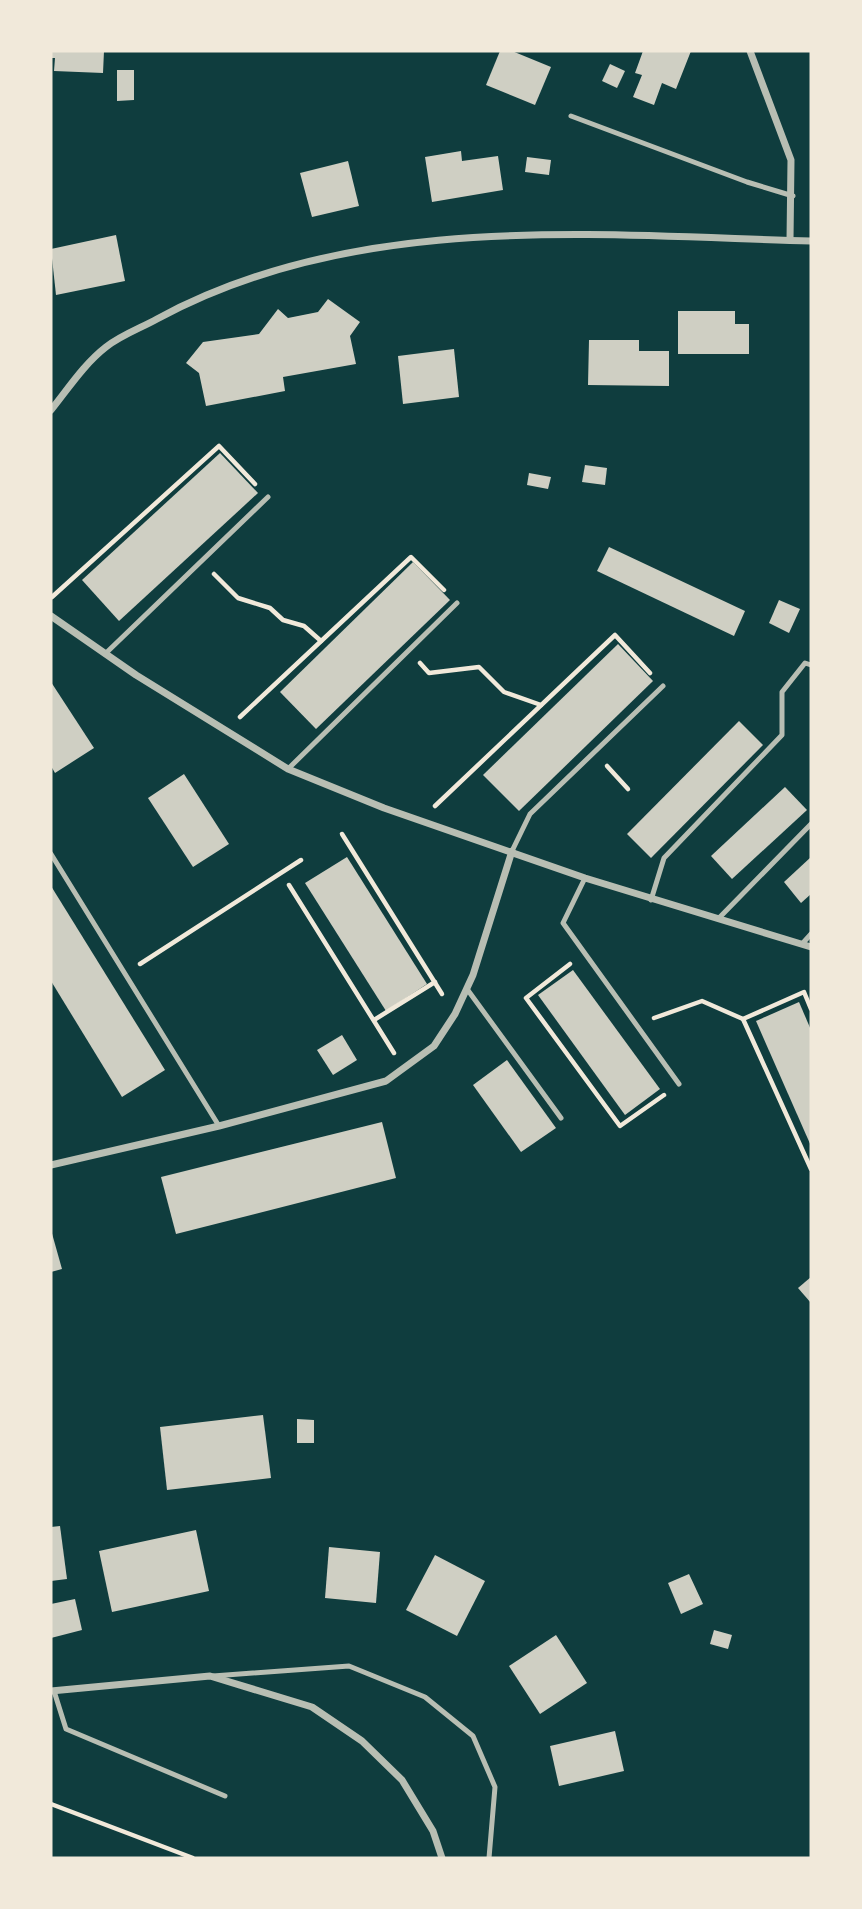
<svg xmlns="http://www.w3.org/2000/svg" width="862" height="1909" font-family="Inter,sans-serif">
  <style>
    .building { fill: #cfcfc3 }
    .lines { fill: none; stroke-linecap: round; stroke-linejoin: round }
    .path { stroke: #f1e9da; stroke-width: 4.5 }
    .service { stroke: #b8beb3; stroke-width: 5 }
    .minor { stroke: #b8beb3; stroke-width: 7 }
  </style>
  <rect width="100%" height="100%" fill="#0f3d3e"/>
  <g class="building">
    <polygon points="51,51 104,51 103,73 54,71 55,58 51,58"/>
    <polygon points="500,51 512,51 551,67 535,105 486,85"/>
    <polygon points="643,51 691,51 676,89 662,83 654,105 633,97 642,75 635,73"/>
    <polygon points="610,64 625,71 617,88 602,81"/>
    <polygon points="117,70 134,70 134,100 117,101"/>
    <polygon points="461,151 462,161 498,156 503,190 432,202 425,157"/>
    <polygon points="527,157 551,160 549,175 525,172"/>
    <polygon points="348,161 359,206 312,217 300,173"/>
    <polygon points="116,235 125,281 56,295 51,249"/>
    <polygon points="328,299 360,322 350,336 356,364 283,377 285,391 206,406 199,373 186,363 203,342 259,334 278,309 288,318 318,312"/>
    <polygon points="678,311 735,311 735,324 749,324 749,354 678,354"/>
    <polygon points="589,340 639,340 639,351 669,351 669,386 588,385"/>
    <polygon points="454,349 459,397 403,404 398,356"/>
    <polygon points="220,453 258,493 119,621 82,580"/>
    <polygon points="585,465 607,468 605,485 582,482"/>
    <polygon points="529,473 551,477 548,489 527,485"/>
    <polygon points="609,547 745,611 734,636 597,571"/>
    <polygon points="413,562 450,600 316,729 280,692"/>
    <polygon points="779,600 800,609 789,633 769,623"/>
    <polygon points="618,644 653,681 519,811 483,775"/>
    <polygon points="51,682 94,748 55,773 51,766"/>
    <polygon points="739,721 763,745 651,858 627,834"/>
    <polygon points="184,774 229,844 193,867 148,798"/>
    <polygon points="785,787 807,810 732,879 711,856"/>
    <polygon points="347,857 427,984 386,1011 305,883"/>
    <polygon points="811,857 811,894 801,903 784,882"/>
    <polygon points="51,886 165,1070 122,1097 51,981"/>
    <polygon points="573,970 660,1089 625,1115 538,995"/>
    <polygon points="799,1002 811,1030 811,1146 756,1021"/>
    <polygon points="342,1035 357,1060 333,1075 317,1050"/>
    <polygon points="507,1060 556,1128 521,1152 473,1085"/>
    <polygon points="382,1122 396,1178 176,1234 161,1177"/>
    <polygon points="51,1230 62,1269 51,1272"/>
    <polygon points="811,1277 811,1303 798,1288"/>
    <polygon points="263,1415 271,1478 167,1490 160,1427"/>
    <polygon points="297,1419 314,1420 314,1443 297,1443"/>
    <polygon points="60,1526 67,1579 51,1581 51,1527"/>
    <polygon points="196,1530 209,1591 112,1612 99,1551"/>
    <polygon points="329,1547 380,1552 376,1603 325,1598"/>
    <polygon points="435,1555 485,1581 457,1636 406,1610"/>
    <polygon points="689,1574 703,1604 681,1614 668,1583"/>
    <polygon points="75,1599 82,1630 51,1638 51,1604"/>
    <polygon points="714,1630 732,1635 728,1649 710,1644"/>
    <polygon points="556,1635 587,1683 540,1714 509,1666"/>
    <polygon points="615,1731 624,1771 559,1786 550,1746"/>
  </g>
  <g class="lines">
    <g class="path">
      <polyline points="214,574 238,598 270,608 283,620 304,626 321,641"/>
      <polyline points="52,597 219,446 255,484"/>
      <polyline points="420,663 429,673 479,667 504,692 541,705"/>
      <polyline points="240,717 411,557 444,590"/>
      <polyline points="607,766 628,789"/>
      <polyline points="435,806 615,635 650,673"/>
      <polyline points="342,834 442,994"/>
      <polyline points="289,885 394,1053"/>
      <polyline points="140,964 301,860"/>
      <polyline points="570,964 526,998 620,1126 664,1095"/>
      <polyline points="654,1018 702,1001 743,1019 811,1169"/>
      <polyline points="743,1019 804,992 811,1009"/>
      <polyline points="374,1020 435,982"/>
      <polyline points="51,1804 193,1858"/>
    </g>
    <g class="service">
      <polyline points="571,116 747,182 793,196"/>
      <polyline points="105,654 268,497"/>
      <polyline points="288,769 457,603"/>
      <polyline points="512,851 530,814 663,686"/>
      <polyline points="51,854 219,1126"/>
      <polyline points="585,878 563,923 679,1084"/>
      <polyline points="651,900 664,858 782,735 782,692 805,663 811,665"/>
      <polyline points="719,918 811,824"/>
      <polyline points="802,944 811,934"/>
      <polyline points="467,989 561,1118"/>
      <polyline points="213,1676 349,1666 425,1697 473,1736 495,1787 489,1858"/>
      <polyline points="54,1691 66,1729 225,1796"/>
    </g>
    <g class="minor">
      <polyline points="750,51 791,160 790,240"/>
      <path d="M51,410C68,389 84,364 106,347C121,335 141,328 157,319C355,211 595,235 811,241"/>
      <polyline points="51,616 136,675 288,769 384,808 585,878 811,947"/>
      <polyline points="51,1165 219,1126 386,1081 434,1046 455,1014 473,975 512,851"/>
      <polyline points="51,1691 210,1676 312,1707 362,1741 402,1780 433,1831 442,1858"/>
    </g>
  </g>
  <rect width="862" height="1909" fill="none" stroke="#f1e9da" stroke-width="105"/>
</svg>
